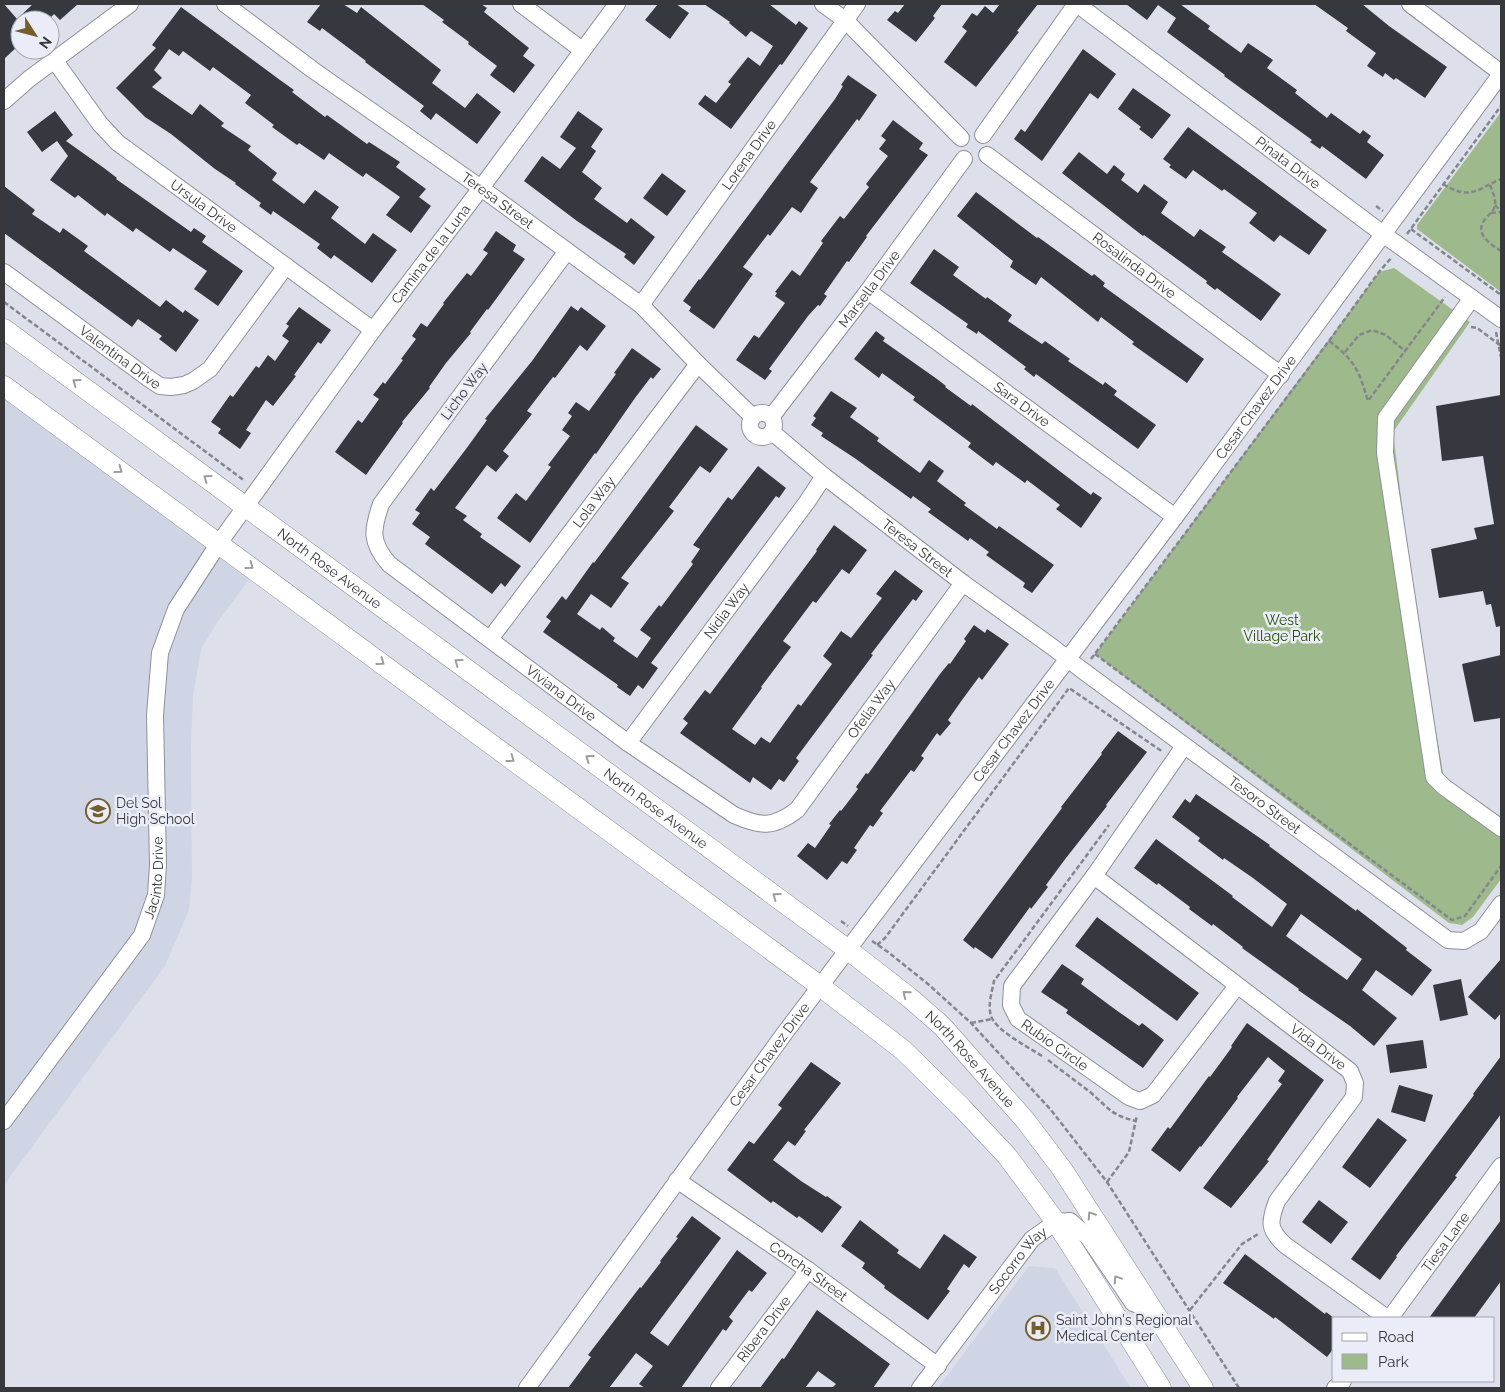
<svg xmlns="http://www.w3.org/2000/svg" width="1505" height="1392" font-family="Raleway,sans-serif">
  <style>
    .built { fill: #d0d5e6 }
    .green { fill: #9eba8c }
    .building { fill: #363840; fill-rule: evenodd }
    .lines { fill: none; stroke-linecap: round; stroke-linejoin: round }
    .minor-casing { stroke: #8e909a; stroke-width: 18 }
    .major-casing { stroke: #8e909a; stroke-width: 21 }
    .path { stroke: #84868d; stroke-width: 2.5; stroke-dasharray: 5 2.5; stroke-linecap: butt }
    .minor { stroke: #fff; stroke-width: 16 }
    .major { stroke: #fff; stroke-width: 20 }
    .oneway { stroke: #9b9c9e }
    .labels { text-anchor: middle; stroke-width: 5; stroke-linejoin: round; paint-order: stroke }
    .street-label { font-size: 14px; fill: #37383c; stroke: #eaedf7 }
    .park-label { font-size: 14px; fill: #284c05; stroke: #eaedf7 }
    .poi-label { font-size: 14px; fill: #37383c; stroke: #eaedf7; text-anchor: start }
  </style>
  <rect width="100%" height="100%" fill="#dde0ea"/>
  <g class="built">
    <polygon points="4,380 258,567 217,623 201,649 193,696 191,744 192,877 189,910 165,966 4,1185"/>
    <polygon points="1029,1266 1055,1268 1131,1388 938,1388"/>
  </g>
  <g class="green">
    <polygon points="1501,112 1501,292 1417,229 1417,225"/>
    <polygon points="1394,268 1470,322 1393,432 1413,595 1444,779 1501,817 1501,879 1473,917 1462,925 1449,923 1095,654 1379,272"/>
  </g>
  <g class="building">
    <polygon points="4,4 17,19 33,4 78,4 60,20 54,14 48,20 19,20 20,35 14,40 19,45 4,59"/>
    <polygon points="321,4 343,4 357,13 361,7 441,70 432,83 465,108 477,93 501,112 477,144 436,113 431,120 420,111 424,106 365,62 366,61 322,28 320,31 307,22"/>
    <polygon points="422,4 481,4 487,8 484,12 529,48 523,56 535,65 514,93 490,75 497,66 468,44 469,42 442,22 444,20"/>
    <polygon points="658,4 676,4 689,13 670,39 645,20"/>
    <polygon points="704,4 769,4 796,25 799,21 808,28 782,65 780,64 731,129 698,104 705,95 716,103 731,84 728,82 748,57 760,66 773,46 751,31 746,37 729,23 730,22"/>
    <polygon points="905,4 942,4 933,16 935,18 916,42 887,20 895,11 898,13"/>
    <polygon points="1000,4 1038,4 1017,31 1019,32 976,87 944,62 967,31 962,27 972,13 977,16 985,6 993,13"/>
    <polygon points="1126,4 1180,4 1210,26 1208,29 1241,53 1248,43 1273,60 1267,68 1297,90 1295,93 1327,118 1331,113 1360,134 1363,130 1371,136 1367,142 1384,155 1366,179 1322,146 1320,149 1310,142 1312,140 1224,76 1225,75 1167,32 1176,18 1158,5 1147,20"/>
    <polygon points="1314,4 1362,4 1389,26 1447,67 1425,98 1396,78 1394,80 1385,73 1383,77 1367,66 1376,53 1346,31 1348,28"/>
    <polygon points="181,7 280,80 294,90 292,92 325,117 327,115 367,144 369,142 400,162 396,167 426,189 419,197 431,206 411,233 386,215 400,197 366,173 363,177 329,153 324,160 299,143 297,145 272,127 274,125 245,103 251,95 213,67 210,71 183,51 179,56 169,49 154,70 162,78 152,87 192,115 200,104 224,123 221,126 251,146 248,150 277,173 272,180 304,204 315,190 339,207 331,218 365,244 373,233 397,250 372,283 334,255 331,259 317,248 320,244 273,211 271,215 259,206 261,203 235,184 236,183 215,169 171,134 145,117 116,88 156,48 152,45"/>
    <polygon points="1083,49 1116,74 1098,99 1090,93 1042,161 1014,139 1021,129 1025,132"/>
    <polygon points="848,75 877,95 859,121 857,119 810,182 818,188 801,213 792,207 770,236 768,234 743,267 753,274 714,329 689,311 691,307 683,301 699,279 700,280 835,99 843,86 841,85"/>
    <polygon points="1133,88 1171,115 1152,139 1139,129 1141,127 1118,109"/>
    <polygon points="55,111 73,135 66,141 104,168 117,178 116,179 191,232 194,228 206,236 202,242 243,271 218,306 194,289 207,271 173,248 170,252 136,228 133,232 107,213 105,216 78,195 75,198 50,180 68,156 57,141 42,152 27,132"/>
    <polygon points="578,111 603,129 591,147 596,151 582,172 602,188 594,199 627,223 631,218 655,237 634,265 624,257 626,254 577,221 524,181 542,156 560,169 576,148 560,137"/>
    <polygon points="893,120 923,143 919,149 928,155 866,236 867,237 849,262 847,261 824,294 827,296 820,306 818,305 808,316 769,369 772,371 765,380 736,360 754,335 759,338 785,303 775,296 777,293 775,292 792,270 800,276 823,243 821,241 840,216 844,219 869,187 866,184 888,156 879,149 886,140 881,136"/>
    <polygon points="1188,127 1327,230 1309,255 1280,235 1274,242 1249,223 1257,213 1224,189 1222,191 1193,170 1186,179 1169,167 1171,165 1163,159"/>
    <polygon points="1079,152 1107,174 1114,165 1125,174 1121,180 1138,193 1144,184 1168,202 1161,213 1194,237 1200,229 1226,247 1222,252 1281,294 1261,321 1217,288 1215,290 1206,283 1207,281 1144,235 1143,236 1062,173"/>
    <polygon points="662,173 686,191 667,216 643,198"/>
    <polygon points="4,186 35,210 32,214 60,233 63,228 88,246 84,251 160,307 166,300 183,313 185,310 199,320 176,352 159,339 162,336 138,319 132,327 4,233"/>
    <polygon points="976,192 1037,238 1038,237 1092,276 1094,274 1105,283 1103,286 1204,359 1187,383 1132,344 1134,342 1101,317 1098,322 1041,277 1036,285 1010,267 1013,261 957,216"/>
    <polygon points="496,231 516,245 513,251 525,259 488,310 487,309 470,332 471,333 446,363 429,387 430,388 402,422 403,423 366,475 335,452 358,420 362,423 379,399 373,395 383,382 385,384 403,360 401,359 416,339 412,336 421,323 427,327 444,304 443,303 467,273 471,276 488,253 483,250"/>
    <polygon points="934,249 959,267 953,275 986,299 987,297 1012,315 1008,321 1042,344 1045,341 1070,359 1068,361 1103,385 1105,382 1117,391 1114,395 1156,425 1138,449 1036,374 1034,377 1024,369 1026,367 978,331 977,334 966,327 968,324 910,283"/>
    <polygon points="571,306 578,311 581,307 606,326 587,351 580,345 555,378 553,377 527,411 532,414 503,451 509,456 496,472 487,465 455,508 467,516 463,520 482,534 480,537 521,566 505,587 501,583 492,594 425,544 430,537 412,524 420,513 415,510 431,488 434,491 466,449 487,420 485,419 532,361"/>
    <polygon points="299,307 331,330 321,344 318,342 294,375 296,376 273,406 266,400 246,430 251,433 240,449 218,433 221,429 211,422 230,395 233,397 256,366 259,368 268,355 275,361 289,341 282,336 289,326 286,324"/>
    <polygon points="876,331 885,338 883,341 937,379 946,386 945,387 971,406 972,404 1091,495 1093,492 1102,498 1081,528 1056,509 1060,505 1027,480 1025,483 996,462 993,466 968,447 971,443 913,400 915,397 882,373 879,378 854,359"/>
    <polygon points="632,348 661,369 653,379 651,377 635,398 596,454 595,453 530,543 497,518 516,493 526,501 551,467 548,465 570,436 562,430 572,416 568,413 576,402 589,411 616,374 614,373"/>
    <polygon points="831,391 857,408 850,417 879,438 877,441 920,473 929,460 944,471 937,481 966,503 964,505 997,529 999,526 1054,565 1032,593 1023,587 1025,583 986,555 989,552 970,538 968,541 928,512 931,509 913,496 911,499 856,459 821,436 823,433 811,425 816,418 813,416"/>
    <polygon points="1501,395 1501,626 1496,627 1491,604 1486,605 1483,591 1439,598 1431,549 1477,539 1474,528 1494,524 1483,456 1442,461 1436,406"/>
    <polygon points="696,425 728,449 710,473 700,466 669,507 674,511 621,578 629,583 611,608 591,594 577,614 600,630 602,627 615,638 613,641 637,658 651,638 640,630 659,605 661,607 693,564 691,562 700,549 693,545 728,497 732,500 758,466 786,488 779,498 776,496 651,663 658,668 643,689 638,685 630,696 617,687 618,685 543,632 551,621 546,617 562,596 566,600 593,562 594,563 629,516"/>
    <polygon points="834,525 867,550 849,574 842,569 816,603 813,601 783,641 791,647 761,687 762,688 732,729 755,745 761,737 770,743 798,704 801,706 832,664 823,656 841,631 851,638 882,598 876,594 895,570 923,591 916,601 913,599 871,654 873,655 796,758 799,761 784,782 779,779 771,790 753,777 750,783 680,733 688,723 683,719 705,690 710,694 817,551 816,550"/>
    <polygon points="974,625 985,633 987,629 1009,644 982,680 979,677 962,700 948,720 951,723 940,736 937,733 921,756 924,758 914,772 911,770 880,811 883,813 873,827 870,825 854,848 857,850 847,864 842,861 827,880 797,856 808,843 815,848 831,825 829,824 840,810 841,811 858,789 856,787 866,773 868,774 940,674 949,663 950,664 966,641 964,639"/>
    <polygon points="1501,655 1501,718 1474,722 1462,664"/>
    <polygon points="1118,731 1147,752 1106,805 1107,806 1066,858 1046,885 1048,887 1031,909 1030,907 992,959 975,947 974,949 963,940 1062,808 1061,807 1102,754 1101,753"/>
    <path d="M1196,794L1270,845L1269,846L1356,911L1357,909L1370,919L1407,948L1406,950L1432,970L1412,996L1376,970L1362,990L1397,1018L1374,1046L1350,1026L1298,990L1299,989L1242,948L1243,947L1213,924L1212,926L1189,909L1190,907L1158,883L1157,885L1134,868L1156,839L1233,896L1232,897L1272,927L1287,904L1253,878L1224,858L1223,860L1198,841L1200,838L1172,817L1185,799L1190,803ZM1301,914L1362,959L1347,980L1286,936Z"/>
    <polygon points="1097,917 1199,993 1177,1021 1075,946"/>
    <polygon points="1501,959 1501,1013 1495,1020 1468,997"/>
    <polygon points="1062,964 1084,979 1081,984 1116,1010 1139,1026 1142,1023 1164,1040 1143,1068 1066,1013 1068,1010 1041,992"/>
    <polygon points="1461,979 1468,1015 1440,1021 1433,985"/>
    <polygon points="1247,1023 1324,1080 1267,1160 1269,1161 1231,1208 1203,1188 1282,1084 1278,1081 1285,1071 1268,1057 1237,1097 1238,1098 1201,1147 1200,1146 1180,1172 1151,1150 1168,1127 1170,1129 1209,1076 1210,1077 1232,1047 1231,1046"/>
    <polygon points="1423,1040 1427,1068 1390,1073 1386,1045"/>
    <polygon points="1501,1056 1501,1114 1455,1176 1457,1177 1396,1256 1397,1257 1380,1280 1351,1259 1474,1095 1473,1094"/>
    <polygon points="811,1062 841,1083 804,1130 806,1131 795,1146 788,1141 773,1160 801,1181 826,1197 827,1196 842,1207 822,1233 799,1216 797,1218 773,1201 771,1203 727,1170 749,1141 754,1144 782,1108 778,1105"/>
    <polygon points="1399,1085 1433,1095 1425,1122 1391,1112"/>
    <polygon points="1378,1118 1407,1140 1370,1188 1342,1167"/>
    <polygon points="1319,1200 1348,1222 1331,1244 1302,1222"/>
    <polygon points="692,1216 721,1238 650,1333 668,1346 737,1250 767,1273 752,1292 749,1290 729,1317 733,1321 726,1331 723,1329 681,1388 645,1388 639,1384 653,1366 636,1353 609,1388 568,1388 591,1357 588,1355 640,1287 641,1288 661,1262 660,1261 678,1238 676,1237"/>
    <polygon points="860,1220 899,1250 897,1253 920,1269 944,1234 977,1257 969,1268 964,1264 947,1289 950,1291 928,1320 884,1288 885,1286 862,1268 865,1263 841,1246"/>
    <polygon points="1501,1220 1501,1281 1485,1303 1474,1318 1429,1318"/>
    <polygon points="1245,1254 1325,1314 1326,1312 1334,1318 1334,1348 1327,1357 1275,1317 1274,1319 1223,1283"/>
    <polygon points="817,1310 890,1364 873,1388 832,1388 836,1384 818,1371 805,1388 760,1388 782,1358 784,1359"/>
  </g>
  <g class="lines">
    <defs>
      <g id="minor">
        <path id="s1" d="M225,4L313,70L481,188L641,305L698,364L753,417"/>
        <polyline points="521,4 582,50"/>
        <polyline points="823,4 845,20 961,138"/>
        <path id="s2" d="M1077,4L1383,234L1501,319"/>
        <polyline points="1410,4 1501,73"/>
        <path id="s3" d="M55,61L100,124L118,143L373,330"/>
        <polyline points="4,101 29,79 130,4"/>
        <polyline points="983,135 1076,4"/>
        <path id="s4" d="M987,155L1281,375"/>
        <path id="s5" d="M567,251L381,504C372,530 370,542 389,564L628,743L734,815C761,827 773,828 797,810L963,583"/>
        <path id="s6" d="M4,272L148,378L160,386L171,387L184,385L193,381L210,369L286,266"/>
        <path id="s7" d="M868,291L1175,517"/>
        <polyline points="1472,298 1386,418 1385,453 1434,777 1444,787 1501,828"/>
        <path id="s8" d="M641,305L857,4"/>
        <circle cx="762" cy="425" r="12"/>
        <path id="s9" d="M772,416L868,291L964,159"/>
        <path id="s10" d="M772,432L824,476L963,583L1051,646L1082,670L1448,940L1464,941L1481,931L1501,904"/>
        <path id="s11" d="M490,639L698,364"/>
        <path id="s12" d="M628,743L807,502L824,476"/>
        <path id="s13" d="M1184,746L1094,876L1012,986L1011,1005L1018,1019L1129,1097L1140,1101L1153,1095L1237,986"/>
        <path id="s14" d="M1094,876L1350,1071L1355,1083L1354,1097L1277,1201C1269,1222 1268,1229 1285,1245L1387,1318"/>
        <path id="s15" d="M4,1121L142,935L156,895L158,865L155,715L160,653L176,609L219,543L373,330L481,188L617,4"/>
        <path id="s16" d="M677,1180L808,1270L938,1366"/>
        <path id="s17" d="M1390,1318L1501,1166"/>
        <path id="s18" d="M527,1388L784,1034L1175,517L1501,74"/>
        <path id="s19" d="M719,1388L808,1270"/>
        <path id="s20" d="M920,1388L1032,1239L1056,1222L1070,1221L1088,1237L1133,1303L1152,1310"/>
        <polyline points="1335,1388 1343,1381"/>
      </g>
      <g id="major">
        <path id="s21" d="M4,329L847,949L910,998L942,1026L1025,1120L1062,1169L1203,1388"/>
        <polyline points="4,386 820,986 903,1050 962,1108 1007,1156 1056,1222 1095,1283 1161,1388"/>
      </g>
    </defs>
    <use href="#minor" class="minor-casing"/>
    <use href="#major" class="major-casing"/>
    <g class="path">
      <path d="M1443,184C1471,201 1477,189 1501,179"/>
      <path d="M1490,185C1492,191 1496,198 1495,205C1494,211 1490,213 1486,218C1473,233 1489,243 1501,251"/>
      <polyline points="1495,205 1501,212"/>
      <polyline points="1376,206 1383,211"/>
      <polyline points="1491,213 1501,212"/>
      <polyline points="1411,229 1501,295"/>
      <polyline points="1407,234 1501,106"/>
      <polyline points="4,302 245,481"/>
      <polyline points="1471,327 1477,328 1501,346"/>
      <polyline points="1496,332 1501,357"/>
      <path d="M1329,341C1355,360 1359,371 1368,401L1445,297"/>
      <polyline points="1345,352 1359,335 1372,330 1386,335 1406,352"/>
      <polyline points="1095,654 1452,920 1465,916 1501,866"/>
      <polyline points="1091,659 1329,341 1379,272 1392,257"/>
      <polyline points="841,921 848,926"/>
      <polyline points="872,941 888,952 928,984 971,1023 1051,1110 1107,1182 1239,1388"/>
      <polyline points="877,945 885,938 1069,688 1163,752"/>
      <polyline points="971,1023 992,1019"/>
      <path d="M1042,1056C1028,1047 1001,1033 993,1020C986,1009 992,992 994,981L1109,825"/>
      <path d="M1048,1060C1062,1071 1076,1081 1090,1092C1109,1108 1110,1115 1136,1121"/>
      <polyline points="1107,1182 1129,1152 1137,1115"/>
      <polyline points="1190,1310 1242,1244 1258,1234"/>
    </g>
    <use href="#minor" class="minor"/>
    <use href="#major" class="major"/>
  </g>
  <defs><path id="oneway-chevron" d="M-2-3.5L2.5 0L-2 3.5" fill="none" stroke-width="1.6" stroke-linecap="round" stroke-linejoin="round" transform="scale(1.25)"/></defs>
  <g class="oneway">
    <use href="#oneway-chevron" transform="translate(76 382) rotate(-144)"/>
    <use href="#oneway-chevron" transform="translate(119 470) rotate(36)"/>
    <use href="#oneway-chevron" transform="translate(207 478) rotate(-144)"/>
    <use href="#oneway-chevron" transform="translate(250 566) rotate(36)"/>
    <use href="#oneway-chevron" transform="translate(381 662) rotate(36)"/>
    <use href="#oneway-chevron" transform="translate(458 662) rotate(-144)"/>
    <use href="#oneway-chevron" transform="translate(589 758) rotate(-144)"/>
    <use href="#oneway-chevron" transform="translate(511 759) rotate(36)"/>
    <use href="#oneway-chevron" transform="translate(776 896) rotate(-144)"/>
    <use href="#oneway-chevron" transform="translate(906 994) rotate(-141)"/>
    <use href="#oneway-chevron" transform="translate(1091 1215) rotate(-123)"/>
    <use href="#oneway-chevron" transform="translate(1117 1279) rotate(-124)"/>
  </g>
  <defs>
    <symbol id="school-ring" viewBox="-11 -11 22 22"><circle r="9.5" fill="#eaedf7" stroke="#755d2d" stroke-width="1.5"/><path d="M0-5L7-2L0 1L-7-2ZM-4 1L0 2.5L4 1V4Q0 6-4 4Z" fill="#755d2d"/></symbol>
    <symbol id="hospital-ring" viewBox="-11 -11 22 22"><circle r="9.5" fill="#eaedf7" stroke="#755d2d" stroke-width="1.5"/><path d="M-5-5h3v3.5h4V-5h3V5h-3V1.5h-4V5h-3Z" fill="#755d2d"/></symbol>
  </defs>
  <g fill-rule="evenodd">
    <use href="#school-ring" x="84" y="797" width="28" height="28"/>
    <use href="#hospital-ring" x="1024" y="1314" width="28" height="28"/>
  </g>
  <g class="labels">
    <g class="street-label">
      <text dy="5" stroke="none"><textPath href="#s8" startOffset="185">Lorena Drive</textPath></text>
      <text dy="5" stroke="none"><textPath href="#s2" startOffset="264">Pinata Drive</textPath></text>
      <text dy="5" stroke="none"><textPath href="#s1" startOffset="336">Teresa Street</textPath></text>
      <text dy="5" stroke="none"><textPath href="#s3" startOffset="210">Ursula Drive</textPath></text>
      <text dy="5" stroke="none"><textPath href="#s15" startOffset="1000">Camina de la Luna</textPath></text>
      <text dy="5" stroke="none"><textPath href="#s4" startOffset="184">Rosalinda Drive</textPath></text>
      <text dy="5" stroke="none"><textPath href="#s9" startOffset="160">Marsella Drive</textPath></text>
      <text dy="5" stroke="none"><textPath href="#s6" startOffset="144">Valentina Drive</textPath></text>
      <text transform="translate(464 391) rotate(-53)" y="5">Licho Way</text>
      <text dy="5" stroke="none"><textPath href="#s7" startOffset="191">Sara Drive</textPath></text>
      <text dy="5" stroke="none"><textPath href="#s18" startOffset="1222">Cesar Chavez Drive</textPath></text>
      <text dy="5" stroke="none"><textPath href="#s11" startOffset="172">Lola Way</textPath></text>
      <text dy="5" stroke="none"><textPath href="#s10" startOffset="186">Teresa Street</textPath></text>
      <text dy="5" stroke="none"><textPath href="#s21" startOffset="404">North Rose Avenue</textPath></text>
      <text dy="5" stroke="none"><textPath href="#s12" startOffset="165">Nidia Way</textPath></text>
      <text dy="5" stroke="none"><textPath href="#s5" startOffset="594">Viviana Drive</textPath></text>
      <text dy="5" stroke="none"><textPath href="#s5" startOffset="999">Ofelia Way</textPath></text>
      <text dy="5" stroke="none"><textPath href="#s18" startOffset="818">Cesar Chavez Drive</textPath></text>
      <text dy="5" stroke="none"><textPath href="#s10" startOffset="618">Tesoro Street</textPath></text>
      <text dy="5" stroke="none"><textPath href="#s21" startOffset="809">North Rose Avenue</textPath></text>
      <text dy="5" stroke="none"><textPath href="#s15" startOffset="291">Jacinto Drive</textPath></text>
      <text dy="5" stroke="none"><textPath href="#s13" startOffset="375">Rubio Circle</textPath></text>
      <text dy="5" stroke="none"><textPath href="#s14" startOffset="282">Vida Drive</textPath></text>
      <text dy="5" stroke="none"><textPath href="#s18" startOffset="412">Cesar Chavez Drive</textPath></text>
      <text dy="5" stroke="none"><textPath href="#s21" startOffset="1212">North Rose Avenue</textPath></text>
      <text dy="5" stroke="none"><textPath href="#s17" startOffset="94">Tiesa Lane</textPath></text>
      <text dy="5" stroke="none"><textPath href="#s20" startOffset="161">Socorro Way</textPath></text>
      <text dy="5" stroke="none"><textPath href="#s16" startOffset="160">Concha Street</textPath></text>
      <text dy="5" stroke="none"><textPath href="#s19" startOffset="74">Ribera Drive</textPath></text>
    </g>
    <g class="park-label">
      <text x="1282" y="625">West<tspan x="1282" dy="16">Village Park</tspan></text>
    </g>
    <g class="poi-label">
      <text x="116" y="808">Del Sol<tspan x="116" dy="16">High School</tspan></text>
      <text x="1056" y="1325">Saint John's Regional<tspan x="1056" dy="16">Medical Center</tspan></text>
    </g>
  </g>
  <rect width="1505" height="1392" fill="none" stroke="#37383c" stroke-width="10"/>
  <rect x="1332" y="1317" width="162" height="65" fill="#eaedf7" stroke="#a2a5ac"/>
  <rect x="1342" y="1333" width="25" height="8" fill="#ffffff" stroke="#a2a5ac"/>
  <text x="1378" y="1342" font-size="15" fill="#37383c">Road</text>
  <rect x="1342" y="1354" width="25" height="15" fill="#9eba8c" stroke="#a2a5ac"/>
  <text x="1378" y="1367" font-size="15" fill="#37383c">Park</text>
  <g transform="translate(35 35) rotate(126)"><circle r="24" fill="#eaedf7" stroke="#a2a5ac"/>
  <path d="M0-4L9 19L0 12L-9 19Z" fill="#755d2d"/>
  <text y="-8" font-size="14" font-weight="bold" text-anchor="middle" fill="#37383c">N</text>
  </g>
</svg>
